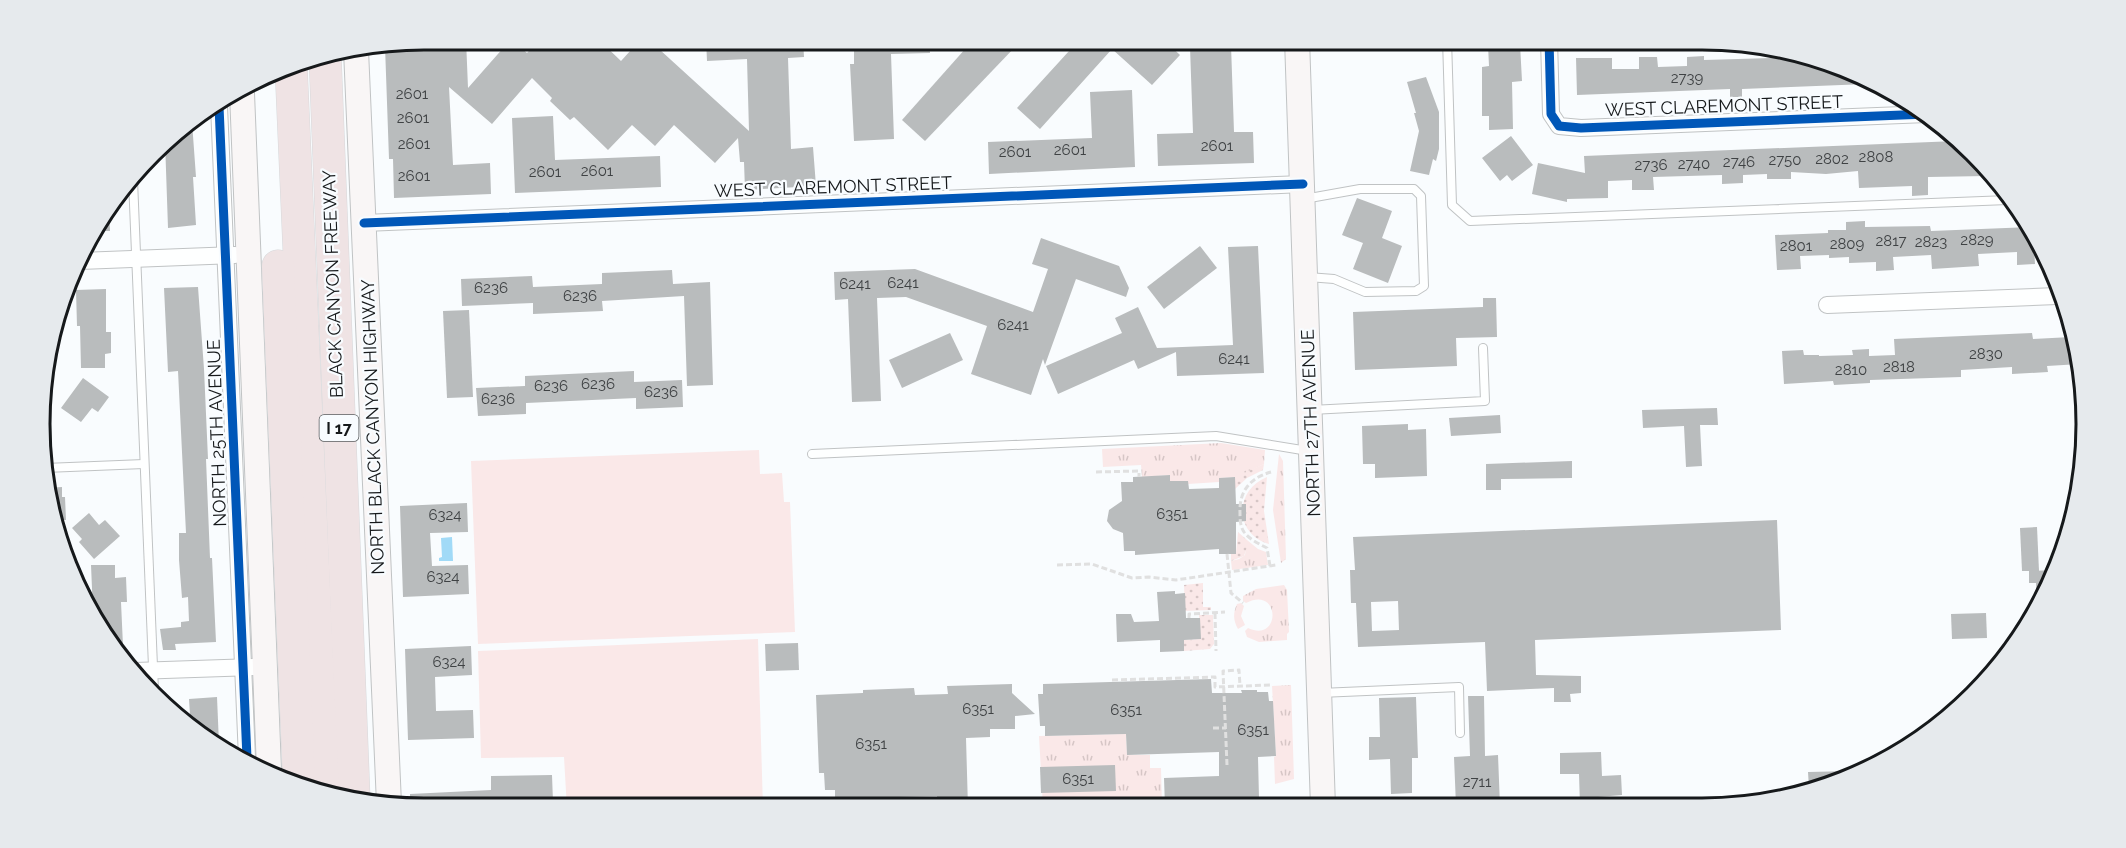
<svg xmlns="http://www.w3.org/2000/svg" width="2126" height="848" font-family="Raleway,sans-serif">
  <style>
    .grass { fill: url(#grass-tufts) }
    .garden { fill: url(#garden-dots) }
    .pitch { fill: #fae8e8 }
    .water { fill: #a1daf7 }
    .building { fill: #b9bcbd; fill-rule: evenodd }
    .lines { fill: none; stroke-linecap: round; stroke-linejoin: round }
    .lane-casing { stroke: #c0c3c4; stroke-width: 10 }
    .street-casing { stroke: #c0c3c4; stroke-width: 18 }
    .secondary-casing { stroke: #c0c3c4; stroke-width: 26 }
    .highway-casing { stroke: #d7d9db; stroke-width: 33 }
    .path { stroke: #e0e0e0; stroke-width: 3; stroke-dasharray: 6 3; stroke-linecap: butt }
    .lane { stroke: #feffff; stroke-width: 8 }
    .street { stroke: #feffff; stroke-width: 16 }
    .secondary { stroke: #f9f6f6; stroke-width: 24 }
    .highway { stroke: #efe3e4; stroke-width: 32 }
    .cycleway-casing { stroke: #f8fcff; stroke-width: 13 }
    .cycleway { stroke: #0057b8; stroke-width: 9 }
    .labels { text-anchor: middle; stroke-width: 4.5; stroke-linejoin: round; paint-order: stroke }
    .number-label { font-size: 15px; fill: #3f4244 }
    .shield { fill: #f8fcff; stroke: #5a5d5f; stroke-width: 1.5 }
    .shield-label { font-size: 16px; font-weight: bold; fill: #16191b }
    .street-label { font-size: 18px; fill: #16191b; stroke: #f8fcff }
    .rim { fill: none; stroke: #16191b; stroke-width: 3 }
  </style>
  <defs>
    <pattern id="grass-tufts" width="24" height="20" patternUnits="userSpaceOnUse" patternTransform="scale(1.5)"><rect width="24" height="20" fill="#fae8e8"/><path d="M3 7l-1-3M5 7V3M7 7l1-3M15 17l-1-3M17 17v-4M19 17l1-3" fill="none" stroke="#d6c6c6"/></pattern>
    <pattern id="garden-dots" width="8" height="8" patternUnits="userSpaceOnUse" patternTransform="scale(1.5)"><rect width="8" height="8" fill="#fae8e8"/><path d="M2 2h.1M6 6h.1" fill="none" stroke="#d6c6c6" stroke-width="1.8" stroke-linecap="round"/></pattern>
  </defs>
  <rect width="100%" height="100%" fill="#f9fcfe"/>
  <g class="grass">
    <polygon points="1221,443 1265,450 1264,464 1238,477 1219,478 1219,482 1188,484 1188,481 1170,481 1170,475 1142,477 1141,465 1103,467 1102,449"/>
    <polygon points="1279,454 1283,461 1286,559 1281,563 1273,510"/>
    <polygon points="1247,540 1258,549 1266,552 1268,565 1232,570 1231,561 1239,559 1245,555"/>
    <path d="M1284,585L1287,590L1289,632L1287,634V640L1259,642L1247,637L1245,631L1248,628C1281,644 1281,585 1246,603L1243,601V596L1256,589Z"/>
    <path d="M1241,603L1244,606L1241,616L1245,625L1238,629C1233,620 1233,613 1237,604Z"/>
    <polygon points="1291,685 1294,779 1275,784 1274,757 1276,756 1272,686"/>
    <polygon points="1126,734 1127,755 1150,755 1150,768 1161,768 1162,807 1043,807 1039,736"/>
  </g>
  <g class="garden">
    <polygon points="1264,464 1263,470 1247,478 1235,489 1235,477"/>
    <path d="M1267,477L1264,511L1269,544C1234,534 1234,490 1267,477Z"/>
    <polygon points="1238,532 1247,540 1247,547 1244,556 1231,561 1231,554 1236,553"/>
    <polygon points="1203,583 1203,607 1211,607 1211,610 1185,611 1184,585"/>
    <polygon points="1199,615 1213,615 1214,644 1210,649 1184,651 1184,640 1200,639"/>
  </g>
  <g class="pitch">
    <polygon points="759,450 760,474 782,473 784,502 790,502 795,632 478,644 471,461"/>
    <polygon points="758,639 763,808 567,809 564,757 481,758 478,651"/>
  </g>
  <polygon class="water" points="452,537 453,561 439,561 439,558 442,557 441,538"/>
  <g class="building">
    <polygon points="424,39 466,39 468,88 511,39 527,53 540,39 598,39 621,61 641,39 648,39 749,131 747,59 707,61 706,39 803,39 804,57 788,58 791,149 813,147 816,186 745,190 744,162 740,162 738,138 715,163 674,125 655,146 632,125 608,150 574,117 570,120 550,101 552,98 532,78 492,124 449,87 453,165 490,163 491,194 394,198 393,159 389,159 385,46"/>
    <polygon points="854,39 929,39 930,53 891,54 894,139 854,141 850,64 854,64"/>
    <polygon points="974,39 1008,39 1016,46 925,141 902,120"/>
    <polygon points="1080,39 1163,39 1180,55 1152,85 1112,49 1040,129 1017,108"/>
    <polygon points="1520,44 1522,81 1512,82 1513,129 1489,130 1489,116 1482,116 1482,67 1489,66 1488,45"/>
    <polygon points="1231,45 1234,132 1253,132 1254,163 1158,166 1157,134 1193,133 1190,47"/>
    <polygon points="1704,56 1704,60 1811,57 1867,84 1742,89 1742,97 1730,97 1730,89 1577,95 1576,58 1612,58 1612,69 1639,69 1639,57 1657,57 1658,67 1687,66 1687,57"/>
    <polygon points="1426,77 1439,112 1439,149 1436,161 1433,159 1429,175 1410,171 1419,131 1414,113 1416,113 1407,82"/>
    <polygon points="1132,90 1135,167 989,174 988,142 1092,138 1090,92"/>
    <polygon points="553,116 555,160 660,156 661,187 515,193 512,118"/>
    <polygon points="192,122 196,177 193,177 196,225 168,228 165,141 170,134"/>
    <polygon points="1511,136 1533,165 1512,181 1507,175 1500,181 1482,158"/>
    <polygon points="1956,141 1986,176 1928,177 1928,195 1912,196 1912,186 1859,188 1858,171 1826,174 1791,172 1791,179 1767,179 1767,174 1743,175 1743,183 1722,184 1722,175 1653,177 1654,190 1632,190 1632,180 1608,181 1608,198 1567,199 1567,202 1532,194 1538,163 1585,173 1584,156"/>
    <polygon points="1357,198 1392,211 1382,238 1402,246 1388,283 1353,269 1363,243 1342,235"/>
    <polygon points="109,209 110,231 91,231 99,221"/>
    <polygon points="1865,221 1865,227 1930,226 1931,231 2031,227 2033,229 2035,264 2017,265 2017,252 1978,254 1979,266 1932,269 1931,255 1893,257 1894,270 1876,271 1876,262 1849,263 1849,257 1829,258 1829,255 1800,256 1801,269 1777,270 1775,235 1828,233 1828,230 1846,230 1846,222"/>
    <polygon points="1041,238 1119,266 1129,288 1126,297 1076,279 1045,365 1043,359 1031,395 971,374 987,326 906,297 877,298 881,401 852,402 848,299 835,300 834,272 915,269 1033,312 1048,269 1032,264"/>
    <polygon points="1200,246 1217,268 1164,309 1147,287"/>
    <polygon points="1258,246 1264,373 1177,376 1176,352 1138,369 1134,360 1058,394 1046,366 1122,333 1115,318 1138,307 1157,348 1233,345 1228,247"/>
    <polygon points="672,270 673,284 710,282 713,385 687,386 684,296 602,301 603,311 533,314 533,303 462,306 461,279 532,276 533,287 602,284 602,273"/>
    <polygon points="198,287 204,369 208,459 206,459 210,558 212,558 216,642 175,644 176,650 163,650 160,629 181,627 181,622 189,621 188,597 182,598 179,560 179,533 186,533 178,371 168,372 164,288"/>
    <polygon points="106,289 106,332 111,332 111,353 105,354 105,368 81,368 80,326 77,326 76,290"/>
    <polygon points="1483,298 1496,298 1497,337 1456,338 1457,366 1355,370 1353,312 1483,307"/>
    <polygon points="469,310 473,397 447,398 443,311"/>
    <polygon points="950,333 963,360 902,388 889,360"/>
    <polygon points="2032,333 2033,339 2071,337 2080,364 2047,366 2048,372 2012,374 2012,367 1961,370 1961,377 1870,380 1870,383 1834,385 1833,381 1784,384 1782,351 1803,350 1804,355 1819,355 1819,356 1853,355 1852,350 1869,349 1869,356 1895,355 1894,339"/>
    <polygon points="634,371 634,382 682,380 683,407 636,409 636,398 526,403 526,414 478,416 476,388 525,386 525,376"/>
    <polygon points="83,378 109,397 98,412 92,408 81,422 61,408"/>
    <polygon points="1717,408 1718,425 1700,425 1702,466 1686,467 1684,426 1643,428 1642,410"/>
    <polygon points="1500,415 1501,433 1451,436 1449,418"/>
    <polygon points="1408,424 1408,430 1426,429 1427,476 1375,478 1375,464 1363,464 1362,426"/>
    <polygon points="1572,461 1572,478 1501,479 1501,490 1486,490 1486,464"/>
    <polygon points="1170,475 1170,481 1188,481 1189,489 1219,488 1219,478 1235,477 1236,504 1246,504 1246,521 1236,522 1236,554 1219,554 1219,549 1135,555 1135,551 1124,551 1123,533 1113,529 1107,521 1109,510 1122,501 1121,482 1133,482 1133,477"/>
    <polygon points="62,487 62,497 65,497 66,520 55,520 46,499 46,488"/>
    <polygon points="467,503 468,532 430,533 432,566 468,565 469,594 403,597 400,506"/>
    <polygon points="89,513 99,525 105,520 120,536 94,559 79,542 82,539 72,528"/>
    <path d="M1777,520L1781,630L1535,640L1536,675L1581,676V693L1570,694L1571,702H1554V688L1487,691L1485,642L1358,647L1356,603H1351L1350,570H1355L1353,537ZM1398,601L1399,630L1372,631L1371,602Z"/>
    <polygon points="2037,527 2039,571 2022,571 2020,528"/>
    <polygon points="91,565 115,565 115,578 126,577 127,602 121,602 123,646 112,646 104,638 93,612"/>
    <polygon points="2055,570 2051,580 2037,612 2036,583 2029,583 2029,571"/>
    <polygon points="1175,591 1175,594 1185,593 1186,618 1200,618 1201,639 1184,640 1184,651 1160,652 1160,640 1117,642 1116,614 1131,614 1134,622 1159,621 1157,592"/>
    <polygon points="1986,613 1987,638 1952,639 1951,614"/>
    <polygon points="798,643 799,670 766,671 765,644"/>
    <polygon points="471,646 472,675 435,677 436,711 473,710 474,738 408,740 405,649"/>
    <polygon points="1211,679 1212,693 1242,693 1241,690 1257,690 1257,692 1268,692 1269,701 1273,701 1276,756 1258,757 1259,798 1198,799 1199,806 1165,807 1164,778 1219,776 1219,752 1127,755 1126,734 1045,736 1045,726 1040,726 1038,694 1043,694 1043,684"/>
    <polygon points="1012,684 1012,693 1035,714 1015,716 1015,729 990,729 990,737 966,738 968,808 938,808 937,796 899,797 899,808 835,808 835,790 825,790 824,773 819,773 816,695 863,693 863,690 914,688 915,695 948,694 947,686"/>
    <polygon points="1468,696 1484,696 1485,756 1498,755 1500,806 1456,806 1454,757 1470,756"/>
    <polygon points="217,697 219,744 191,730 189,699"/>
    <polygon points="1416,697 1418,758 1412,758 1412,793 1391,794 1390,759 1369,760 1369,737 1380,737 1379,698"/>
    <polygon points="1601,752 1602,776 1621,775 1622,795 1598,797 1599,806 1580,806 1579,774 1560,774 1560,753"/>
    <polygon points="1115,765 1116,791 1041,793 1040,767"/>
    <polygon points="1853,771 1854,775 1809,789 1808,772"/>
    <polygon points="552,775 553,802 520,803 520,809 424,809 410,807 410,794 491,790 491,776"/>
  </g>
  <g class="lines">
    <defs>
      <g id="lane">
        <polyline points="1447,39 1452,205 1470,221 2008,200"/>
        <polyline points="133,180 154,691"/>
        <polyline points="1304,199 1360,189 1414,189 1421,196 1424,286 1416,291 1365,292 1334,279 1308,277"/>
        <polyline points="1311,410 1485,401 1483,348"/>
        <polyline points="812,454 1216,436 1308,451"/>
        <polyline points="45,468 144,464"/>
        <polyline points="1320,693 1459,687 1460,733"/>
      </g>
      <g id="street">
        <polyline points="1549,39 1551,114 1559,126 1581,128 1927,114"/>
        <polyline points="219,106 247,758"/>
        <polyline points="364,223 1303,184"/>
        <polyline points="80,261 235,255"/>
        <polyline points="1827,305 2057,296"/>
        <polyline points="135,671 254,667"/>
      </g>
      <g id="secondary">
        <polyline points="1297,39 1323,807"/>
        <polyline points="356,50 389,804"/>
        <polyline points="242,93 269,769"/>
      </g>
      <g id="highway">
        <polyline points="325,55 354,800"/>
        <polyline points="291,65 323,795"/>
        <polyline points="278,266 299,783"/>
      </g>
    </defs>
    <use href="#lane" class="lane-casing"/>
    <use href="#street" class="street-casing"/>
    <use href="#secondary" class="secondary-casing"/>
    <use href="#highway" class="highway-casing"/>
    <g class="path">
      <polyline points="1096,472 1139,471 1139,477"/>
      <polyline points="1227,554 1231,593 1243,603"/>
      <polyline points="1057,565 1092,564 1132,578 1149,577 1176,580 1276,565"/>
      <path d="M1270,566L1267,548C1259,544 1249,539 1244,532C1240,526 1240,519 1240,513C1239,491 1250,478 1271,472"/>
      <polyline points="1215,613 1216,651"/>
      <polyline points="1189,618 1189,614 1225,612"/>
      <polyline points="1112,680 1215,677 1215,687 1271,685"/>
      <polyline points="1213,728 1226,728"/>
      <polyline points="1227,765 1223,671 1239,670 1240,686"/>
    </g>
    <use href="#lane" class="lane"/>
    <use href="#street" class="street"/>
    <use href="#secondary" class="secondary"/>
    <use href="#highway" class="highway"/>
    <defs>
      <g id="cycleway">
        <polyline points="1549,39 1551,114 1559,126 1581,128 1927,114"/>
        <polyline points="219,106 247,758"/>
        <polyline points="364,223 1303,184"/>
      </g>
    </defs>
    <use href="#cycleway" class="cycleway-casing"/>
    <use href="#cycleway" class="cycleway"/>
  </g>
  <g class="labels">
    <g class="number-label">
      <text x="1687" y="83">2739</text>
      <text x="412" y="99">2601</text>
      <text x="413" y="123">2601</text>
      <text x="414" y="149">2601</text>
      <text x="1217" y="151">2601</text>
      <text x="1070" y="155">2601</text>
      <text x="1015" y="157">2601</text>
      <text x="1876" y="162">2808</text>
      <text x="1832" y="164">2802</text>
      <text x="1785" y="165">2750</text>
      <text x="1739" y="167">2746</text>
      <text x="1694" y="169">2740</text>
      <text x="1651" y="170">2736</text>
      <text x="597" y="176">2601</text>
      <text x="545" y="177">2601</text>
      <text x="414" y="181">2601</text>
      <text x="1977" y="245">2829</text>
      <text x="1891" y="246">2817</text>
      <text x="1931" y="247">2823</text>
      <text x="1847" y="249">2809</text>
      <text x="1796" y="251">2801</text>
      <text x="903" y="288">6241</text>
      <text x="855" y="289">6241</text>
      <text x="491" y="293">6236</text>
      <text x="580" y="301">6236</text>
      <text x="1013" y="330">6241</text>
      <text x="1986" y="359">2830</text>
      <text x="1234" y="364">6241</text>
      <text x="1899" y="372">2818</text>
      <text x="1851" y="375">2810</text>
      <text x="598" y="389">6236</text>
      <text x="551" y="391">6236</text>
      <text x="661" y="397">6236</text>
      <text x="498" y="404">6236</text>
      <text x="1172" y="519">6351</text>
      <text x="445" y="520">6324</text>
      <text x="443" y="582">6324</text>
      <text x="449" y="667">6324</text>
      <text x="978" y="714">6351</text>
      <text x="1126" y="715">6351</text>
      <text x="1253" y="735">6351</text>
      <text x="871" y="749">6351</text>
      <text x="1078" y="784">6351</text>
      <text x="1477" y="787">2711</text>
    </g>
    <rect class="shield" x="319.5" y="415" width="39" height="26" rx="4.5"/>
    <g class="shield-label">
      <text x="339" y="434">I 17</text>
    </g>
    <g class="street-label">
      <text transform="translate(1724 106) rotate(-2)" y="6">WEST CLAREMONT STREET</text>
      <text transform="translate(833 187) rotate(-2)" y="6">WEST CLAREMONT STREET</text>
      <text transform="translate(333 284) rotate(-92)" y="6">BLACK CANYON FREEWAY</text>
      <text transform="translate(1311 423) rotate(-92)" y="6">NORTH 27TH AVENUE</text>
      <text transform="translate(373 427) rotate(-92)" y="6">NORTH BLACK CANYON HIGHWAY</text>
      <text transform="translate(217 433) rotate(-92)" y="6">NORTH 25TH AVENUE</text>
    </g>
  </g>
  <path d="M0 0H2126V848H0ZM424 50H1702A374 374 0 0 1 2076 424V424A374 374 0 0 1 1702 798H424A374 374 0 0 1 50 424V424A374 374 0 0 1 424 50Z" fill="#e6eaed" fill-rule="evenodd"/>
  <path class="rim" d="M424 50H1702A374 374 0 0 1 2076 424V424A374 374 0 0 1 1702 798H424A374 374 0 0 1 50 424V424A374 374 0 0 1 424 50Z"/>
</svg>
